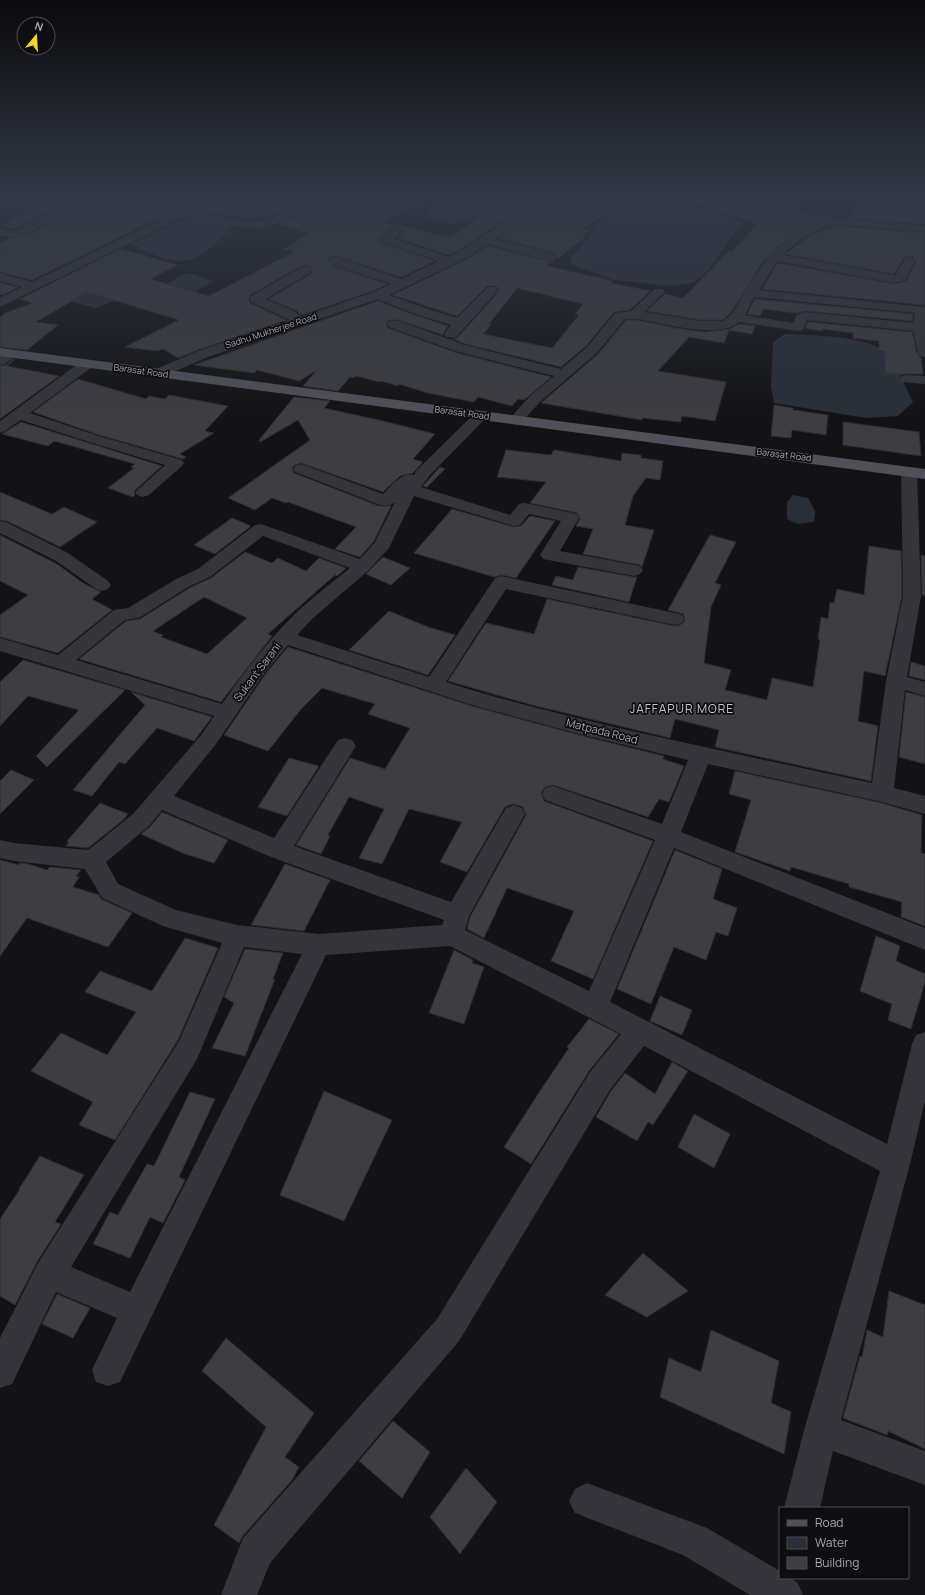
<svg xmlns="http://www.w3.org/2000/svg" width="925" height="1595" font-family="Manrope,sans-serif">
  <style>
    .water { fill: #292f39 }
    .building { fill: #3d3d42; stroke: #2e2d31; fill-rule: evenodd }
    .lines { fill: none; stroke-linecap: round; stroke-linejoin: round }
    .street { fill: #34343a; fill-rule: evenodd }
    .primary { fill: #505059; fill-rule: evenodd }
    .labels { text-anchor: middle; stroke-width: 3.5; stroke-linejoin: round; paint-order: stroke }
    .far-street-label { font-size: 9px; fill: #a4a6b5; stroke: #0e0e10 }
    .street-label { font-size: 11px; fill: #a4a6b5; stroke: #0e0e10 }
    .neighbourhood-label { font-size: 12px; letter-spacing: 1px; fill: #c5c6d1; stroke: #0e0e10 }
  </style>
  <rect width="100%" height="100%" fill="#131315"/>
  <g class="water">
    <path d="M459,196H485L500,200V205C489,211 462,224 451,224C442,224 434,220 427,216V209Z"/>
    <path d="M650,203C683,205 712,208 742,222L708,271L692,283L670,286L614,280L571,264V257L588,239L595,224L615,211Z"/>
    <path d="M195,216L232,222C229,233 224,235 215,243C194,262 184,265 157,256C148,252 140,250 132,244L171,225Z"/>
    <polygon points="184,274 194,274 213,281 187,297 159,289"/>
    <polygon points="96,289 116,300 96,308 72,302 84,292"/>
    <path d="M785,334C810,335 869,336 887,353C893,358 908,393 913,402L898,416L866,418L774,403L771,387L773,342Z"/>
    <polygon points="793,495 808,498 815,511 814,522 798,524 787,519 787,502"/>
  </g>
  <g class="building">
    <polygon points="28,196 117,196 119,199 169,213 32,280 0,272 0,244 10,238 30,234 70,210 72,207 69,204 64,203 14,229 0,226 30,209 12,206 18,204"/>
    <polygon points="143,196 202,196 183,206"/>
    <polygon points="221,196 269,196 271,201 293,207 267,218 257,215 249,219 199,210"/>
    <polygon points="288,196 320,196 307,201"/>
    <polygon points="340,196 430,196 384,222 447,237 457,233 506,196 539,196 461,249 449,255 397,238 403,232 403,230 400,228 391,228 379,239 381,243 435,261 401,277 339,257 331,256 328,260 331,265 387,284 373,291 301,315 297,311 269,299 311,274 313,271 310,266 301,266 250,295 249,299 250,303 286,320 198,350 178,358 163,349 158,351 125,347 179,320 87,292 36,322 58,325 27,350 0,347 0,317 5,313 33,303 20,299 121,249 177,265 150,279 209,296 294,252 284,249 308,234 280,224 339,199"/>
    <polygon points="556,196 596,196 598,199 620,204 626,200 624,196 620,196 637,196 581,229 589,231 583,236 585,237 557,259 557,256 554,253 498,238"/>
    <polygon points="687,196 756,196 754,199 756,202 770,202 800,207 798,212 833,217 805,227 781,243 761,264 732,311 723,320 701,320 647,311 665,294 683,298 729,251 731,252 758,224 686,199"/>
    <polygon points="889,196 925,196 925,224 851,218 859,203 883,207"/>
    <polygon points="837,226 925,233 925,305 762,289 778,263 894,284 906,281 916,262 913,256 904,257 894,274 786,254 808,237 822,230"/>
    <path d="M487,246L552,262L547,266L613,281L611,283L650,291L630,310L614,312L586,346L561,367L465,344L452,338H457L497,294L499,289L496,286H487L457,316L393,295L471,257ZM517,288L583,304L575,314L579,315L552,348L483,334L491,325L489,324Z"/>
    <polygon points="0,283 18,287 3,295 0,294"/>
    <polygon points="755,299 913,314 912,321 806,311 796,313 763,309 760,316 747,314"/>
    <polygon points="378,301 411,314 448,326 443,333 443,335 399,320 388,320 386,325 388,328 454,352 551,377 524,400 518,399 512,406 478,397 474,402 428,393 399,384 398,386 381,381 379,382 356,376 353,378 350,377 338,391 303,386 317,370 299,381 257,370 254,373 194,365"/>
    <polygon points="626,320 637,320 675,328 705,332 730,329 739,324 755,326 752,334 729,330 724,343 689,337 658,371 726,382 715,421 682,416 681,422 642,418 642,420 541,403 598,354"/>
    <polygon points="808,322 912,332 917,353 921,358 923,374 907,374 901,375 885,373 884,351 879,351 879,341 853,338 853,333 823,329 822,331 805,328"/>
    <polygon points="14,359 15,359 7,366 59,376 0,419 0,366 6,365"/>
    <polygon points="78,379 146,399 149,396 165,399 169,395 228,406 205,431 214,433 180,454 186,457 183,459 99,435 33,412"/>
    <polygon points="294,397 330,401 324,408 383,421 435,434 413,459 423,462 413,473 400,476 383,492 301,463 295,465 292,468 294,473 379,506 391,506 374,541 360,557 335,549 356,527 288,502 286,503 272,498 255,510 228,498 310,440 298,420 260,442 259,440"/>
    <polygon points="774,405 793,408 793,410 828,415 826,435 792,430 791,438 771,436"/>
    <polygon points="21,422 89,443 162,466 134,491 135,495 133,497 108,488 134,468 131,467 135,464 54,441 48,446 2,434"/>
    <polygon points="843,422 919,432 921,456 843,445"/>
    <polygon points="506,450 551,455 554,450 621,461 622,453 641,455 641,458 663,461 660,480 646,478 633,496 625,525 654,530 642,567 640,565 583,554 593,529 576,526 580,519 577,513 530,503 546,482 497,477"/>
    <polygon points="440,467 445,469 427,487 423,486"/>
    <polygon points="0,492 52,514 64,507 97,522 60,547 7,521 0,520"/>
    <polygon points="452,509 514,527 521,526 530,516 555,521 516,578 501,575 494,577 414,553"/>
    <polygon points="232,518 251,526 215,554 194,545"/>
    <polygon points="0,535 57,564 83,583 101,592 92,599 112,610 58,653 0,637 0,615 28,595 0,581"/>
    <polygon points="710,535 736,542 715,583 721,585 711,607 704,663 731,670 725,690 767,700 772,678 813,687 820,640 818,639 821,617 828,619 830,602 834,603 837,589 864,595 869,546 901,551 902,596 885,676 864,671 858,721 878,726 871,781 715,747 719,730 675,719 670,738 532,705 448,681 486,623 534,634 547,599 675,626 682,624 685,620 683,614 668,610"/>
    <path d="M245,552L272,563L278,558L306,571L319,558L346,568L337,576L335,575L268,634L272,636L221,702L79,659L126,621L140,619L191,587L211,578ZM204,597L247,618L207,654L161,637L163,635L153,631Z"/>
    <polygon points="921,555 925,556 925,596 922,595"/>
    <polygon points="383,557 410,568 391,585 366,574"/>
    <polygon points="578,567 634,577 637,577 629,602 552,585 556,576 573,580"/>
    <polygon points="389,611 428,627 455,635 428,675 349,650"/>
    <polygon points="288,647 472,706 583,736 664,756 663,759 684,766 669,802 659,799 648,817 553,785 545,787 541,793 544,801 653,841 593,979 551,961 574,911 507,888 484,938 467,929 470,917 526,815 523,807 513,804 505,807 467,872 440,862 462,822 409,809 382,864 359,858 384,809 349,797 328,835 330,836 321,854 296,845 350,758 385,769 410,728 368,714 375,704 322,688 302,708 268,751 224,735 267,672"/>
    <polygon points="23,660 125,690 47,767 36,756 79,710 28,696 0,726 0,682"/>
    <polygon points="911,662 925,666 925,680 909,676"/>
    <polygon points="131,692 212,717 194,741 157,728 125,764 119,762 92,796 73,790 145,705"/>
    <polygon points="906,692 925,697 925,764 899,757"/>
    <polygon points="289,758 319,766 287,816 258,807"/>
    <polygon points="11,770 34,780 0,814 0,781"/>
    <polygon points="735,771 882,803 922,815 921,853 925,854 925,926 901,917 902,902 849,887 849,884 791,867 790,871 735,852 751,800 729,794"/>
    <polygon points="100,803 128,814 123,820 88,848 66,846 69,842 67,841"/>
    <polygon points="162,812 228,840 214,863 185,854 141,834 150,827"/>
    <polygon points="675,850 722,869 713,899 737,908 728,936 716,932 706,960 674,947 651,1004 617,989"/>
    <polygon points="0,860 19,865 20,863 28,864 47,870 50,867 81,870 76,876 79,877 73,887 99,895 101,899 132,913 108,947 27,918 0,956"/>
    <polygon points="285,864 330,880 304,931 251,925"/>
    <polygon points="876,936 900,946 896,961 925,974 925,982 911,1029 888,1020 892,1004 860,991"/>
    <polygon points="185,938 218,948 178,1040 115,1140 79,1125 93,1102 31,1071 61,1033 107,1055 136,1012 85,992 100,971 152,991"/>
    <polygon points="245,949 283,953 273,979 275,979 245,1056 212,1048 234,1003 224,997"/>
    <polygon points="454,950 473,960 472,963 484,967 464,1024 429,1013"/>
    <polygon points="660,996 692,1010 682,1035 650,1021"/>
    <polygon points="589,1019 619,1034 589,1071 531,1164 504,1147 540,1091 569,1048 567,1047"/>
    <polygon points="672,1062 688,1071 653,1125 648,1122 637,1141 596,1117 611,1091 625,1073 655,1094"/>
    <polygon points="324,1091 392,1120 344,1221 280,1195"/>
    <polygon points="190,1092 215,1099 179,1177 185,1180 163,1223 150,1217 130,1258 93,1244 110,1212 118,1215 147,1164 154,1166"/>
    <polygon points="694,1114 730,1134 714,1168 678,1147"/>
    <polygon points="40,1156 84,1175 55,1222 61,1224 37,1262 15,1305 0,1296 0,1219 20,1189 19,1189"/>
    <polygon points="643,1253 688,1291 647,1317 605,1295"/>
    <polygon points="889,1291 925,1305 925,1449 888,1431 887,1435 843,1418 860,1356 862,1357 867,1330 883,1337"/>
    <polygon points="57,1294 90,1308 73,1338 42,1324"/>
    <polygon points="711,1330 779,1361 771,1403 791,1412 784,1454 660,1397 669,1358 701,1372"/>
    <polygon points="226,1338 314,1413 285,1457 299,1467 292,1480 242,1537 239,1543 214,1525 266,1427 202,1371"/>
    <polygon points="393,1421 430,1452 402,1498 359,1461"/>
    <polygon points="466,1468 497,1502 460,1554 430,1517"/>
  </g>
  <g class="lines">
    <g class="street">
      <polygon points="14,196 27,196 17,203 0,207 0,201"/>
      <polygon points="118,196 136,196 183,208 206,196 220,196 195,211 237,220 262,222 298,207 271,200 270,198 271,196 282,196 307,203 324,196 339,196 338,198 263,229 237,226 185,216 0,307 0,298 22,287 0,281 0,273 32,282 174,213 119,198"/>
      <polygon points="542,196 555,196 495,239 554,254 556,257 554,260 550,261 487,244 470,256 389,295 422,307 457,318 488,287 496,287 498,290 496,293 456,337 446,337 444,334 451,325 412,313 378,299 208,357 164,376 159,377 154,376 152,373 154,370 198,351 290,320 251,302 250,299 251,296 302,267 310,267 312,270 310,273 266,299 296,312 301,317 374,292 391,284 331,264 329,261 331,258 339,258 401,279 439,261 382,242 380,240 392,229 400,229 402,231 394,239 449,257 462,250"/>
      <polygon points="597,196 624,198 625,200 620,203 598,198"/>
      <polygon points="758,196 775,196 772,201 756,201 755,199"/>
      <polygon points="65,204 69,205 71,207 69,209 29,233 13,237 0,235 0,229 13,231 21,228"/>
      <path d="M837,218L925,226V232L837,224C817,228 796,240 783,255L894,275H896L905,258H913L915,261L905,280L894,283L777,261L759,290L925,307V357L920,356L918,353L913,331L807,320L803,330L798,331L739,322C720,340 661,323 637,319H625L597,353L541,401L521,423L516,425L511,423L508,420L511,417L531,395L554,376L455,351L389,327L387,324L389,321H399L465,345L561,369L587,347L615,313L631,311L655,289H663L665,292L644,312L701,321H723C734,314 738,303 744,292C769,253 789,227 837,218ZM754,297L915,313L913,323L806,312L797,314L793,323L745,315Z"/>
      <polygon points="11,350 16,351 18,354 5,364 0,365 0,355"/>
      <polygon points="87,360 92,361 94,364 92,367 30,413 99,436 182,460 184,463 182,466 149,495 143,497 137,495 135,492 165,465 89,442 21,420 5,431 0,433 0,421 82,361"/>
      <polygon points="907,375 925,376 925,384 902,382 900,379 902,376"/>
      <path d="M480,412L485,413L487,416L485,419L430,475L421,487L510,515L519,504L525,503L577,514L579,518L560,551L640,566L643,570L640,574L634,576L543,559L540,555L561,521L529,514L520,525L514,526L414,496L389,548L369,570L312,619L297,635L429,677L495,578L501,576L675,613L682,615L684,619L682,623L675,625L506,589L446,682C502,700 560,714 618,728C703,747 788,765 872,783L886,681L903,596L901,472L903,469L909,467L915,469L917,472L921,596L907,677L925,682V696L905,690L894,788L925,796V814L882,802L708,764L681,832L925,928V950L674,848L610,1002L887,1144L912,1044L916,1035L925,1032V1101L910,1164L841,1420L925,1451V1485L833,1451L820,1508H784L804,1430L880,1171L644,1046L610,1090L459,1341L270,1563L257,1595H221L243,1538L437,1319L590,1072L621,1034L450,946L326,955L120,1382L108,1386L96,1382L92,1370L117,1318L56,1292L12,1384L0,1388V1338L38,1263L179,1041L222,943L163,926L102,898L85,869L14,861L0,858V840L14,843L88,850L133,814L202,734L214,716L0,651V638L58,655L114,610L128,608L178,578L198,569L255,525L261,524L360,559L375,542L395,502C390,506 386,506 380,505L295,472L293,469L295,466L301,464L307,466L383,494C392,486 401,472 414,475L417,470L475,413ZM263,536L350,568C333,582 314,596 298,611C269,639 245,671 222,704L76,660L125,620L139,618L190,586L210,577ZM288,645L472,705L583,735L688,760L662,824L553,786L545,788L542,794L545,800L655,840L589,991L465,930L469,916L525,814L522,808L514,805L506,808L451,902L294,846L356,746L352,740L345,738L338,740L274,838L174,796L216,744L266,671ZM162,810L271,857L444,920L442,925L319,934L237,925L176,910L118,884L106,862L149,826ZM244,947L302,954L130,1292L71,1267L197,1059Z"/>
      <polygon points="0,521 6,522 68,553 108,581 111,585 108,589 102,591 96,589 56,561 0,533"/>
      <path d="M587,1483L707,1528L780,1571V1578C796,1578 797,1580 803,1595H750L683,1555L575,1513L569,1501L575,1489Z"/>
    </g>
    <polygon class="primary" points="0,348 925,469 925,479 0,356"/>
  </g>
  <linearGradient id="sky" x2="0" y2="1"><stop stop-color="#0a0a0c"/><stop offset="0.47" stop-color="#333946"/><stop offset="1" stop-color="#333946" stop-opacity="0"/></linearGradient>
  <rect width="925" height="419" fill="url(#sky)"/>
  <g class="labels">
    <g class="far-street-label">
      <text transform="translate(271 331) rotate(-18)" y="3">Sadhu Mukherjee Road</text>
      <text transform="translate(141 371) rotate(8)" y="3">Barasat Road</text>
      <text transform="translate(462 413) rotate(8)" y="3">Barasat Road</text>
      <text transform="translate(784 455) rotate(7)" y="3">Barasat Road</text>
    </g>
    <g class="street-label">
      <text transform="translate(257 672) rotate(-53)" y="4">Sukant Sarani</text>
      <text transform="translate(602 731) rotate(14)" y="4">Matpada Road</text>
    </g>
    <g class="neighbourhood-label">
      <text x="682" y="713">JAFFAPUR MORE</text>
    </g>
  </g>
  <rect x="779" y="1507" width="130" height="72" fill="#0e0e10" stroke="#4a4b52"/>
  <rect x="787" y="1520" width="20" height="6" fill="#505059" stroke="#4a4b52"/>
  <text x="815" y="1527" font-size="12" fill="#a4a6b5">Road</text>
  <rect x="787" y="1537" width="20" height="12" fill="#292f39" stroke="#4a4b52"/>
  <text x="815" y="1547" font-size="12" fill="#a4a6b5">Water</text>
  <rect x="787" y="1557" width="20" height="12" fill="#3d3d42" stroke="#4a4b52"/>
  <text x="815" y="1567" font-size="12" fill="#a4a6b5">Building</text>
  <g transform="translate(36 36) rotate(18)"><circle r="19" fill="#0e0e10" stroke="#4a4b52"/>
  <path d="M0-3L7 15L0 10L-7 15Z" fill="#f4d52b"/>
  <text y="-6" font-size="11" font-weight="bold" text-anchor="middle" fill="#a4a6b5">N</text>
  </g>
</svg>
